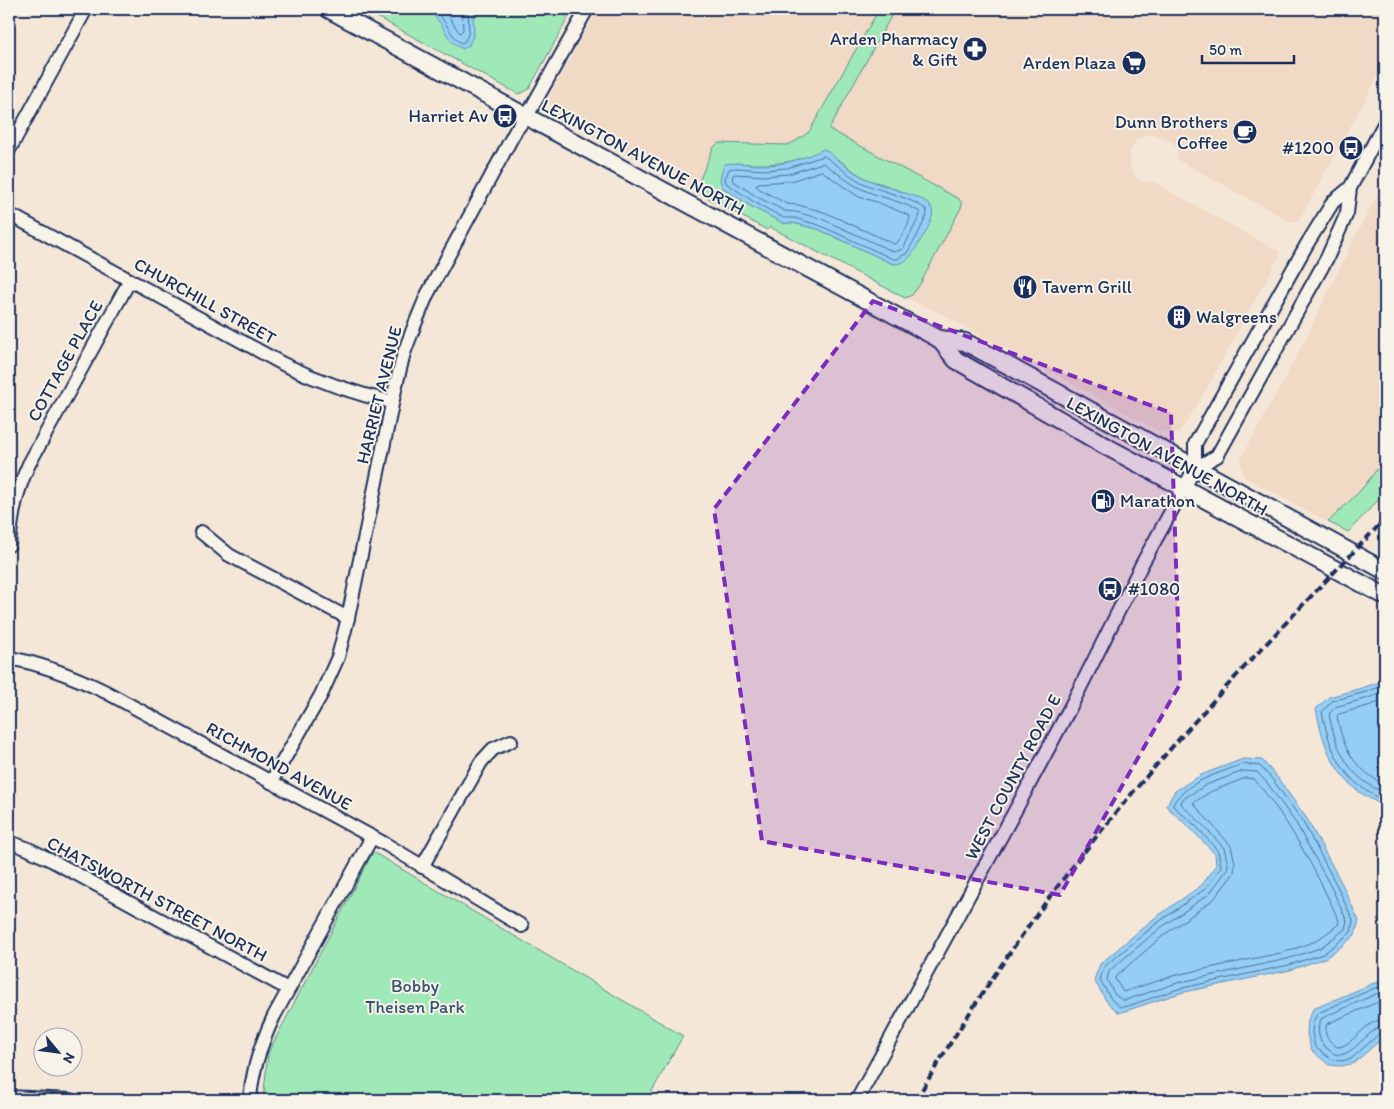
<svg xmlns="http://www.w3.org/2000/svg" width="1394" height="1109" font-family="Itim,sans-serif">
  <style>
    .built { fill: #f0d9c5 }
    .green { fill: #9fe8b7; stroke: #5d8c8a; fill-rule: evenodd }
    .water { fill: #95cef4; stroke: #648eb8 }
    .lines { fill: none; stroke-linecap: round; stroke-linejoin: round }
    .shore { stroke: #4c6f9a; stroke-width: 1 }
    .minor-casing { stroke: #1b2f5e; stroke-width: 16 }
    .major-casing { stroke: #1b2f5e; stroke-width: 20 }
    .minor { stroke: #f7f3e8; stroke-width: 12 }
    .major { stroke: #f7f3e8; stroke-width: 16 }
    .rail { stroke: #1b2f5e; stroke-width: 4; stroke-dasharray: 8 4; stroke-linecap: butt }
    .marked { fill: #7b2cbf; fill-opacity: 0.2; stroke: #7b2cbf; stroke-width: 4; stroke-dasharray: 10 6; stroke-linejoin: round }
    .labels { text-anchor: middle; stroke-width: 4; stroke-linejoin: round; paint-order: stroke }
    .poi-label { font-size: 18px; fill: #1b2f5e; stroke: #f7f3e8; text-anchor: end }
    .street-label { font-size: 18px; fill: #1b2f5e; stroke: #f7f3e8 }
    .park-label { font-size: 18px; fill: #355470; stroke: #f7f3e8 }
  </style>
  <rect width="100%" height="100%" fill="#f4e7d8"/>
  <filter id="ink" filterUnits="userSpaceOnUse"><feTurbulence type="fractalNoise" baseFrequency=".02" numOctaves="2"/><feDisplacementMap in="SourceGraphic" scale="10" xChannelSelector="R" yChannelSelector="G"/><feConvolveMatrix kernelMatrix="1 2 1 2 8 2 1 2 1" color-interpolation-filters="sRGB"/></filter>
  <g filter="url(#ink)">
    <g class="built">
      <polygon points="598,9 879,9 809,132 796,141 787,145 718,143 713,148 695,191 556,116 551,111 548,102 550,96"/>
      <polygon points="895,9 1385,9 1385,63 1298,222 1291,222 1178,160 1177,149 1173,143 1164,137 1152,134 1144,136 1137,140 1132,147 1130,152 1130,166 1136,177 1142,181 1155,183 1281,253 1199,402 1178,434 1160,431 1140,421 1056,375 1020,357 938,312 905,298 909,297 962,203 959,199 829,129"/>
      <polygon points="1385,182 1385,459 1361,490 1328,522 1244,477 1240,460 1294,362 1359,229"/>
    </g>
    <g class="green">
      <polygon points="362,9 425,9 436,17 443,26 474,18 473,9 573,9 529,89 524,92 518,94"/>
      <path d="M879,9H895L829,129L959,199L962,203L961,208L920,284L912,295L905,298L770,227L767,230L695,191L713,148L718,143L787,145L796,141L809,132ZM803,158L839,160L858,174L868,180L883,184L922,200L929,205L893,264L818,229L793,223H783L752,207L722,187L735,163C760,165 779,165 803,158Z"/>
      <polygon points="1385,459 1385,493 1348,532 1328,522 1361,490"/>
      <polygon points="373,852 683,1036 647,1100 263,1100 268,1053"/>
    </g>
    <g class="water">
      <path d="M425,9H473L474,33L469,45L463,49C447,42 447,31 437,19C434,15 429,12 425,9Z"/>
      <path d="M824,149C838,159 850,171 865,178C876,184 890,187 902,192C910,195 928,199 932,209C935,216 925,234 920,241C913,253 909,264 893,264L818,229L793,223H783L752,207L722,187L720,179L724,164C738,162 750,165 763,165C785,165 804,158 824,149Z"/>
      <path d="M1385,680V806C1377,802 1368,798 1361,793C1332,772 1323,743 1316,709L1329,697L1365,687Z"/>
      <polygon points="1243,759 1262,760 1277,777 1307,819 1342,884 1359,921 1355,935 1342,946 1325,958 1290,970 1180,993 1119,1013 1107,1002 1094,980 1100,964 1152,920 1202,885 1216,866 1215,854 1192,830 1166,806 1175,791 1201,775"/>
      <polygon points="1385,982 1385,1036 1354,1063 1342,1066 1329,1065 1311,1050 1307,1034 1308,1020 1313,1009 1374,983"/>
    </g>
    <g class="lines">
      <g class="shore">
        <path d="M433,9C446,18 451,39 462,43L465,41L469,32L468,9"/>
        <path d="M444,9C450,16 454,27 460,33L463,30L462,9"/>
        <path d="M824,156C838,165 851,178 867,185C886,192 908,197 926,209L927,215L918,234L907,253L897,259H893L819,225L794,218H784L754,202L726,183L725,179L729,169L736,168L765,170L787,168Z"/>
        <path d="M823,163C836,171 848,183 862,189C880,198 903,201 920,212V215L903,249L894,252L822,219L796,212L785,211L757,197L732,180L733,175L735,174L764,176L788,174Z"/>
        <path d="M822,171L847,189L859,197L877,202L910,216C910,225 902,235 897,243L894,244L824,212L798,205L787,204L761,190L756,186L758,183L791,181Z"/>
        <path d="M1385,685L1366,692L1332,701L1322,712C1328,742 1338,771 1364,789C1371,794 1378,797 1385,801"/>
        <path d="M1385,692L1368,698L1335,707L1329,714C1334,741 1344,768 1368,784C1373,788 1380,790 1385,793"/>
        <path d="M1385,700L1371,705L1339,714L1337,716C1343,750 1355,769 1385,785"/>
        <path d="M1243,764L1260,766L1273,780L1303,822L1337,886L1353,920L1351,932L1339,942L1323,954L1289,965L1178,989L1128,1006L1120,1007L1111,999L1100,980L1104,967L1156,924L1205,889L1221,867L1218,851L1196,826L1173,806V804C1187,781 1220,773 1243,764Z"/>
        <polygon points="1244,771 1257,772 1268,784 1297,825 1332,889 1347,921 1345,929 1335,937 1320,948 1287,959 1177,983 1126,1000 1122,1000 1115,995 1107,980 1109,971 1159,929 1209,894 1227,870 1228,864 1224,848 1200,822 1182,805 1181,802 1183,799 1206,785"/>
        <path d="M1246,778L1254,779C1290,821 1316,871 1339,921L1338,925L1316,941L1285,952L1176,975L1123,992L1115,979L1116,976L1164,935L1214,899L1234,873L1235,863L1231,846L1193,803L1210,792Z"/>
        <polyline points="1385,987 1375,988 1318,1013 1313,1022 1312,1033 1315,1047 1332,1060 1341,1061 1351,1059 1380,1033 1385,1032"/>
        <path d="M1385,993L1376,994L1322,1018C1318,1024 1318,1029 1319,1036C1321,1044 1324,1046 1330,1051C1349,1067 1366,1027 1385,1026"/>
        <path d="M1385,1001L1378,1002L1327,1024C1323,1036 1328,1040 1337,1047C1353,1047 1365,1019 1385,1019"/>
      </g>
      <defs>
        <g id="minor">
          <polyline points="9,150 86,9"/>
          <path d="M9,214L283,364C320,382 352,393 392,402"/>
          <polyline points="1195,468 1217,456 1327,258 1347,213 1350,188 1385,122"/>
          <polyline points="201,532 229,555 348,618"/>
          <path d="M9,545C12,514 16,492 29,464L130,280"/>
          <path d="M9,658C43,664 75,677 106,692L387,845L522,926"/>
          <polyline points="271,782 321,695 338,657 348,618 396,385 404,353 415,324 427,295 516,130 527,116 587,9"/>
          <polyline points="9,842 26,848 51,860 288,989"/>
          <polyline points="422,867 481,762 493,749 511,741"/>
          <polyline points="9,1097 70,1100"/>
          <path d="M250,1100C252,1070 261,1043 274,1016L372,837"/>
          <polyline points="857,1100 1016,809 1071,706 1142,564 1195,468 1195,444 1307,244 1333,202 1350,188"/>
        </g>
        <g id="major">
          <polyline points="328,9 627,171 939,339 965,342 1385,571"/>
          <polyline points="939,339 956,360 1109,448 1385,596"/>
        </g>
      </defs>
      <use href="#minor" class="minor-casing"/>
      <use href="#major" class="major-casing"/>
      <use href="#minor" class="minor"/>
      <use href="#major" class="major"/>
      <path class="rail" d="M916,1100C962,1022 1012,946 1067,874C1164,748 1276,633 1385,519"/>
    </g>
  </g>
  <path class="marked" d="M873,301L1171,413L1180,684L1060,895L762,841L714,509Z"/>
  <defs>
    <symbol id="pharmacy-disc" viewBox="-11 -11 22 22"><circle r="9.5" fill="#1b2f5e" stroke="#f7f3e8"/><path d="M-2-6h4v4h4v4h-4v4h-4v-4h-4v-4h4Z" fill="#fff"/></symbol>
    <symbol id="supermarket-disc" viewBox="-11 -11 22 22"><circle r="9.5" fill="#1b2f5e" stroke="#f7f3e8"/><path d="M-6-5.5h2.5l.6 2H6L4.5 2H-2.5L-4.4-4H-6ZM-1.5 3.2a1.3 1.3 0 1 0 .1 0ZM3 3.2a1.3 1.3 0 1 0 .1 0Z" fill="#fff"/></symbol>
    <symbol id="bus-disc" viewBox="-11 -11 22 22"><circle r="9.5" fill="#1b2f5e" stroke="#f7f3e8"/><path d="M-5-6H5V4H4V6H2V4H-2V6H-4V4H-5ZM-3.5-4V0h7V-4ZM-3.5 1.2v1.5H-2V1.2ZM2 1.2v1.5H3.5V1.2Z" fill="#fff"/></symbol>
    <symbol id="cafe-disc" viewBox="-11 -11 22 22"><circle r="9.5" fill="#1b2f5e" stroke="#f7f3e8"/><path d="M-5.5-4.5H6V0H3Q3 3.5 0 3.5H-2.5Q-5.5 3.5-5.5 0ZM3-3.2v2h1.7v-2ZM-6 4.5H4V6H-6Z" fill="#fff"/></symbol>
    <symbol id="restaurant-disc" viewBox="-11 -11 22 22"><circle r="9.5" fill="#1b2f5e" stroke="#f7f3e8"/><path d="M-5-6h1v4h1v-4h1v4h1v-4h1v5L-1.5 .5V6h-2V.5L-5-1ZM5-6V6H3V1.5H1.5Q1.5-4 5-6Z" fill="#fff"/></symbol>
    <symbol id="building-disc" viewBox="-11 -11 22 22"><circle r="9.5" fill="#1b2f5e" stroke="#f7f3e8"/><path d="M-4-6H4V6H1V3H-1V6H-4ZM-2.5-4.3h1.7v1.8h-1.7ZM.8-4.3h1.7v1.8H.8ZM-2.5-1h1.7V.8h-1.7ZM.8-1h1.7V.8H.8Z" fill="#fff"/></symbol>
    <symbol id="fuel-disc" viewBox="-11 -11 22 22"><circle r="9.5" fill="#1b2f5e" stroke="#f7f3e8"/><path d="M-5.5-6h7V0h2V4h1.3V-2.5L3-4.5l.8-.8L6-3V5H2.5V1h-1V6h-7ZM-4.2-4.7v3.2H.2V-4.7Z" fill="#fff"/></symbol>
  </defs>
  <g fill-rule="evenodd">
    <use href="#pharmacy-disc" x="961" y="35" width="28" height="28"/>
    <use href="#supermarket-disc" x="1120" y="49" width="28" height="28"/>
    <use href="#bus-disc" x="491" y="102" width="28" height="28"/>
    <use href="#cafe-disc" x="1231" y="118" width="28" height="28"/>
    <use href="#bus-disc" x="1337" y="134" width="28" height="28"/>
    <use href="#restaurant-disc" x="1011" y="273" width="28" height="28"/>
    <use href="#building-disc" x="1165" y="303" width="28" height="28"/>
    <use href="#fuel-disc" x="1089" y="487" width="28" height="28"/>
    <use href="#bus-disc" x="1096" y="575" width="28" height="28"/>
  </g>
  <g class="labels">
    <g class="poi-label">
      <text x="958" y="45">Arden Pharmacy<tspan x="958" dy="21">&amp; Gift</tspan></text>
      <text x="1116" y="69">Arden Plaza</text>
      <text x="488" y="122">Harriet Av</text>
      <text x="1228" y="128">Dunn Brothers<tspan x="1228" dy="21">Coffee</tspan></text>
      <text x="1334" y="154">#1200</text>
      <text x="1042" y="293" text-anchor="start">Tavern Grill</text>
      <text x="1196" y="323" text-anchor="start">Walgreens</text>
      <text x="1120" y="507" text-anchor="start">Marathon</text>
      <text x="1128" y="595" text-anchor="start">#1080</text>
    </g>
    <g class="street-label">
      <text transform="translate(643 157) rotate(28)" y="6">LEXINGTON AVENUE NORTH</text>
      <text transform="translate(205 301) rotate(29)" y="6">CHURCHILL STREET</text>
      <text transform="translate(65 361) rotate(-61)" y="6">COTTAGE PLACE</text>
      <text transform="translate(379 395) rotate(-76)" y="6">HARRIET AVENUE</text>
      <text transform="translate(1167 456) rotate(29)" y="6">LEXINGTON AVENUE NORTH</text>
      <text transform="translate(279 766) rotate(29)" y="6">RICHMOND AVENUE</text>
      <text transform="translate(1013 777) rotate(-62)" y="6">WEST COUNTY ROAD E</text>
      <text transform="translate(157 899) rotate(28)" y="6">CHATSWORTH STREET NORTH</text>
    </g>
    <g class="park-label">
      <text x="415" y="992">Bobby<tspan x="415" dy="21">Theisen Park</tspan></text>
    </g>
  </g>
  <rect width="1394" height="1109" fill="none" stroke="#f7f3e8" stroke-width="30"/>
  <rect x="15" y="15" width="1364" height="1079" fill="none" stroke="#1b2f5e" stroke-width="2" filter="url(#ink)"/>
  <g transform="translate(58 1052) rotate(119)"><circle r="24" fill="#f7f3e8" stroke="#9fa5b1"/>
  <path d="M0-4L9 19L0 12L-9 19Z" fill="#1b2f5e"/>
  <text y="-8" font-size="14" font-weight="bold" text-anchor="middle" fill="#1b2f5e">N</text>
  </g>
  <path d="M1202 55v8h92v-8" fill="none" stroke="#1b2f5e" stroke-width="2.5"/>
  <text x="1209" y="55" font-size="15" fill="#1b2f5e" stroke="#f7f3e8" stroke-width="4" paint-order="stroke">50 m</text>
</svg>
